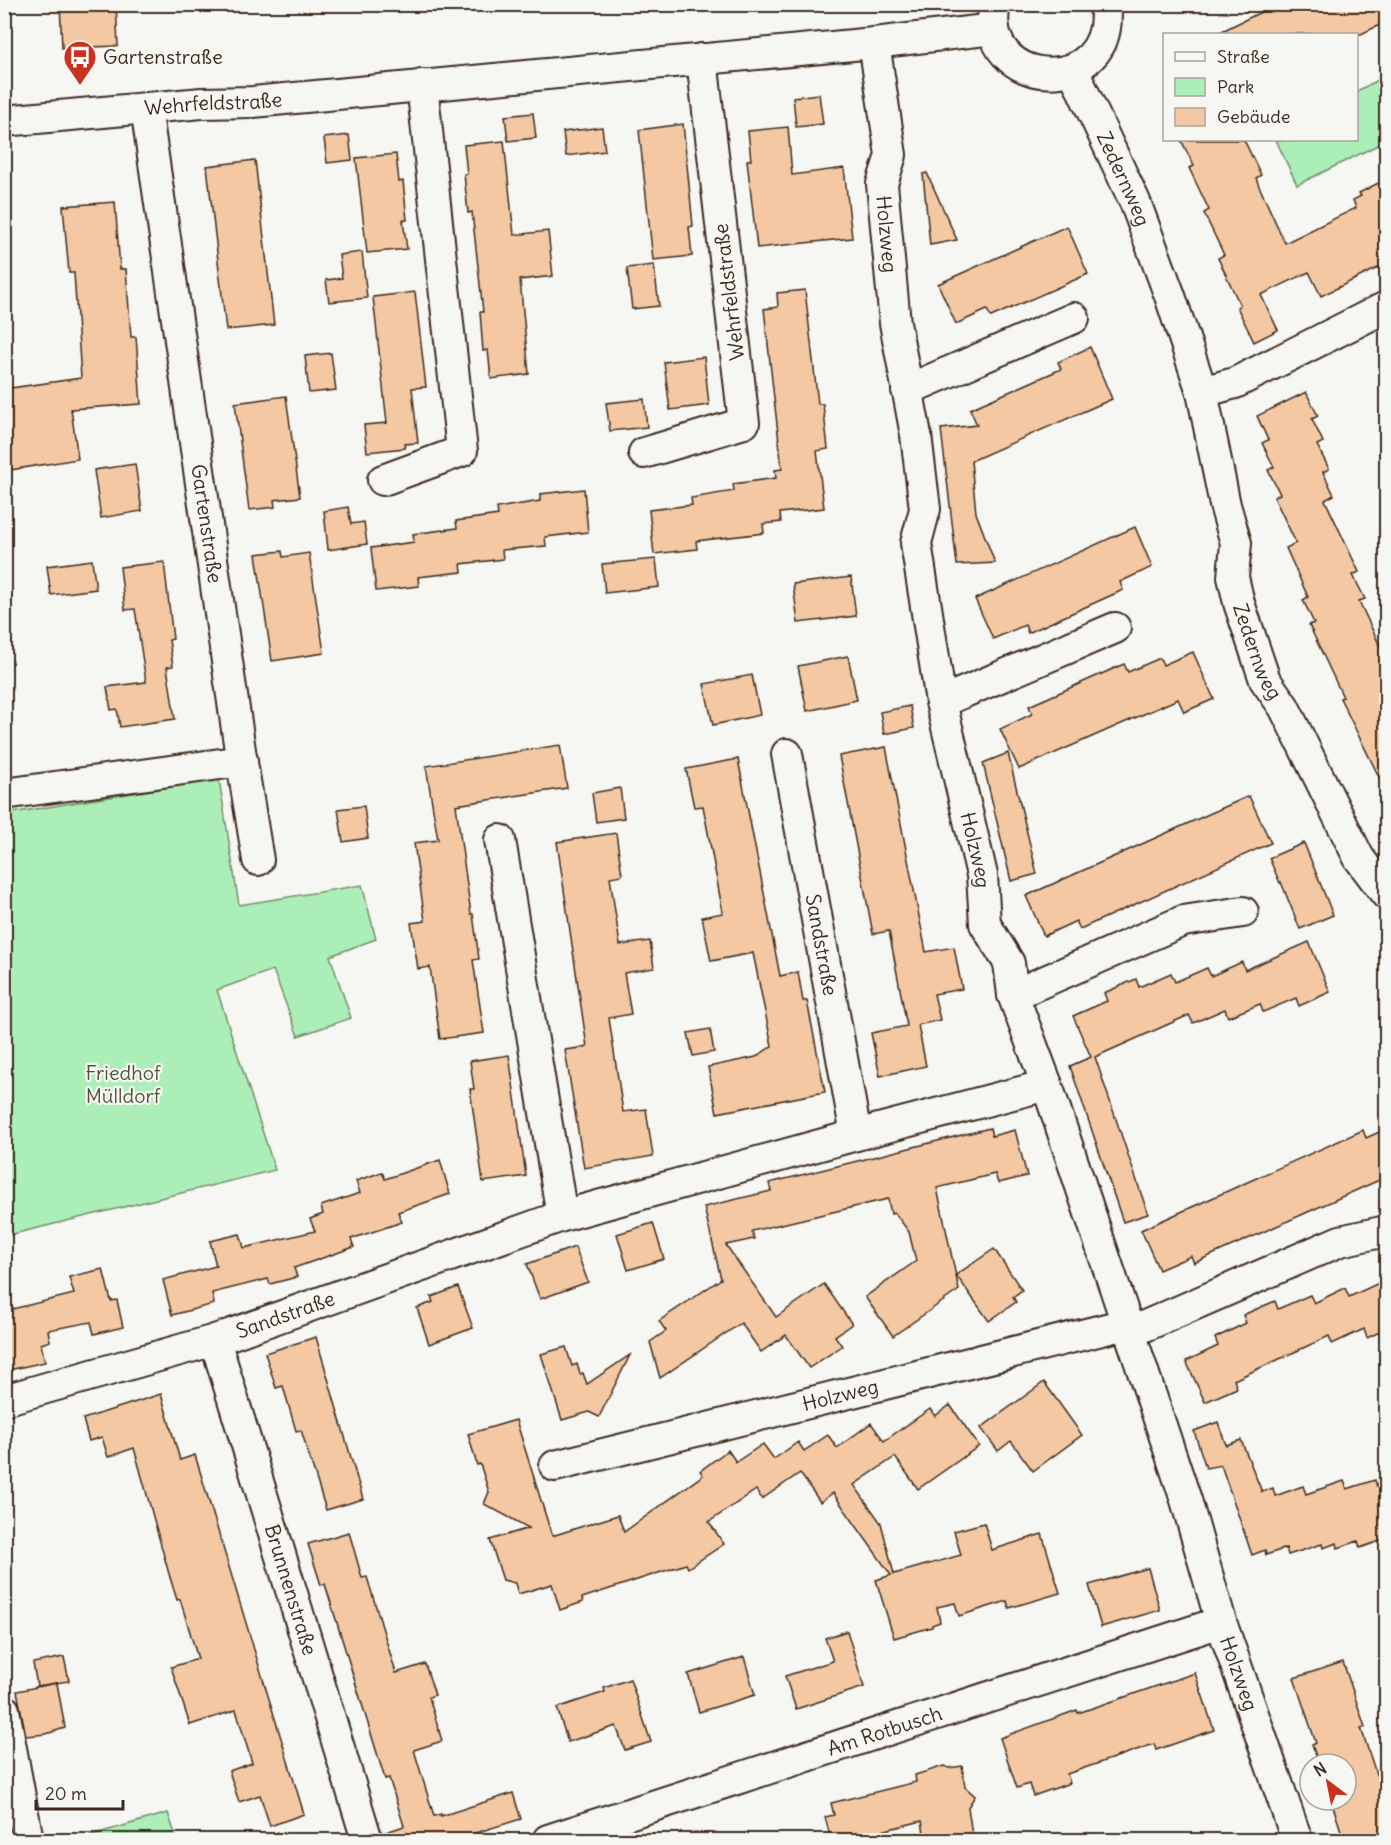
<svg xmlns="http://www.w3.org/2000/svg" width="1391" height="1845" font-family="Delius,sans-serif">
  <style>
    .green { fill: #aceeb7; stroke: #748c6a; stroke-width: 1.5 }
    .building { fill: #f3c8a3; stroke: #3b2a1e; stroke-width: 1.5 }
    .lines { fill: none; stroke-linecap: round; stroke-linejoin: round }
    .minor-casing { stroke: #3b2a1e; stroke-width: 34 }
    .minor { stroke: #f6f6f2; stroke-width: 30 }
    .labels { text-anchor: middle; stroke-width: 4.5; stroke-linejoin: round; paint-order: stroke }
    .poi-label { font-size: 20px; fill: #3b2a1e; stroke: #f6f6f2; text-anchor: start }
    .street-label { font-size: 20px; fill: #3b2a1e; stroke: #f6f6f2 }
    .park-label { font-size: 20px; fill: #52513d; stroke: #f6f6f2 }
  </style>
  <rect width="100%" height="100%" fill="#f6f6f2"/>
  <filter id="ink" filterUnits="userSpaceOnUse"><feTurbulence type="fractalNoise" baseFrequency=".0167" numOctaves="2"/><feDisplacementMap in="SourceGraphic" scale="12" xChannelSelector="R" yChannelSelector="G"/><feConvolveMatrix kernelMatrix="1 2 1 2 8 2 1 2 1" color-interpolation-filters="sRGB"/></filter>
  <g filter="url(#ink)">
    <g class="green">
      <polygon points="1386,76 1386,141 1297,185 1276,140 1356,140 1357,91"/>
      <polygon points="219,779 239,905 362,885 376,939 330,956 351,1018 298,1036 273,970 217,990 275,1170 5,1236 5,814"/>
      <polygon points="168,1813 177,1840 74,1840"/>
    </g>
    <g class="building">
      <polygon points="60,4 116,4 118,46 62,48"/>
      <polygon points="1277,4 1386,4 1386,22 1361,34 1216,34"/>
      <polygon points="819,94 823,124 796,127 793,97"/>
      <polygon points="533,113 536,138 508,141 505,116"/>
      <polygon points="683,124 693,226 689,227 692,256 653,260 639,130"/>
      <polygon points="602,127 605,151 566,156 563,132"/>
      <polygon points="788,127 792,175 844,168 852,238 757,248 747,160 751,160 748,131"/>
      <polygon points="349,135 352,160 327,163 324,138"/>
      <polygon points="1181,140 1244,140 1261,175 1256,178 1259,186 1285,243 1356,208 1353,200 1361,196 1359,193 1386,179 1386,264 1321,296 1309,272 1261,295 1278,330 1254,342 1237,307 1240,305 1218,258 1224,255 1204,213 1209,210 1189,168 1194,166"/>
      <polygon points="504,141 514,235 548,231 553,276 520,280 529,374 491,379 488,350 483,351 480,312 483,312 472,212 468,213 464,174 467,174 464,145"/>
      <polygon points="396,154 399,182 403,181 407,220 403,220 407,249 367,253 356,158"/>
      <polygon points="255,160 274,325 226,330 207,166"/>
      <polygon points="927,173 957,240 930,245 923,174"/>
      <polygon points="115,202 120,269 126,269 131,337 136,337 141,404 71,409 78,459 4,471 4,389 81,378 74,273 69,273 63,206"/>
      <polygon points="1067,226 1088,274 991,317 987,310 956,324 938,284"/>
      <polygon points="362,252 367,298 329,302 326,280 342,278 339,255"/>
      <polygon points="654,265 659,306 632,309 627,268"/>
      <polygon points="805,290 818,404 823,404 828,449 817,451 824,508 780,513 781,522 763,524 764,533 696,541 697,549 654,554 649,510 692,505 691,498 734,491 733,484 776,478 775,470 782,469 764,309 778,307 777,293"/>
      <polygon points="415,292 426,387 412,388 418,443 404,444 405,448 367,452 364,425 387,423 373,297"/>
      <polygon points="1090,347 1112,399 971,461 976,513 995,563 957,565 941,429 977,425 970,409 1061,369 1058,362"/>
      <polygon points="331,353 336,390 309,393 305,356"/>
      <polygon points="704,357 709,405 670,410 664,362"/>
      <polygon points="1306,392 1318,416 1312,419 1323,442 1317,445 1329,469 1323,472 1334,495 1325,500 1359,572 1353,575 1365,599 1359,601 1386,659 1386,791 1340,698 1343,697 1309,625 1314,623 1303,600 1308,597 1286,548 1296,543 1274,497 1280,494 1268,470 1274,467 1262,443 1268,440 1257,416"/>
      <polygon points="286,396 300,497 274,500 275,507 249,510 235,403"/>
      <polygon points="644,399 647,427 610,431 606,403"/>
      <polygon points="135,464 142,511 101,518 94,470"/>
      <polygon points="584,489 588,532 545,537 546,546 502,550 503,559 461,564 462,572 418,577 419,586 376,591 371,548 414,542 413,534 457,528 456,521 498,515 497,508 540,501 540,494"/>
      <polygon points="348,507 351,524 364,522 367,544 328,550 324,511"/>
      <polygon points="1135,527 1152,567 1120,582 1123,590 1072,613 1028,633 1025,625 993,639 975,599"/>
      <polygon points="282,551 283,557 309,553 324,653 272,661 256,554"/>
      <polygon points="656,559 659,587 605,593 602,564"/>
      <polygon points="92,560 96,589 51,595 47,566"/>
      <polygon points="164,562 173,639 169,640 173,666 167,667 175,719 120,727 117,709 111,710 107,687 146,682 135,609 125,610 120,567"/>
      <polygon points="851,577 856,616 798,623 793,584"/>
      <polygon points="1193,652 1214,699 1184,712 1178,699 1019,769 1000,729 1032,714 1029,706 1124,664 1128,672 1160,658 1163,665"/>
      <polygon points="848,656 857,700 807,711 798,666"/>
      <polygon points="752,675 760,715 713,725 704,684"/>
      <polygon points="910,706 914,728 884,734 880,712"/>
      <polygon points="560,745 567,788 456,805 471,914 473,914 479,959 473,960 484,1033 440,1039 430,967 418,969 411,923 425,921 414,843 438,840 426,766"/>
      <polygon points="886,747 926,952 954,947 962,989 934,994 940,1020 918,1025 926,1066 880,1076 871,1033 907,1026 889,931 873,934 839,756"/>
      <polygon points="1008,753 1037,874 1011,881 983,763"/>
      <polygon points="738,759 780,976 798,972 803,1001 807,1001 825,1092 717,1113 708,1067 756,1057 772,1046 753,953 711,961 702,917 723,913 703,806 694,807 686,769"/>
      <polygon points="620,788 624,818 596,822 592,793"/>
      <polygon points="1249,796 1271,843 1080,929 1076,921 1044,936 1026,896"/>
      <polygon points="364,806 368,838 343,842 338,809"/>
      <polygon points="616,833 622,875 610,877 620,945 650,941 654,968 624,973 631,1014 609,1018 623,1112 646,1109 653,1156 584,1168 565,1050 587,1047 557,842"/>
      <polygon points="1304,843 1333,915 1300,929 1281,882 1280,883 1269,858"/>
      <polygon points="1309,942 1330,992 1299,1006 1296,998 1263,1012 1260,1004 1228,1017 1225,1009 1193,1023 1189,1015 1095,1057 1148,1214 1123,1222 1070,1066 1091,1057 1073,1016 1107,1001 1104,993 1136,979 1139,987 1171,973 1175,982 1207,968 1211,976 1242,962 1245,970"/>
      <polygon points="710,1029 714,1052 693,1056 688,1033"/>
      <polygon points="509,1055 526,1176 483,1182 470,1089 474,1089 470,1061"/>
      <polygon points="990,1128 992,1136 1015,1130 1027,1176 998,1183 995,1174 937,1188 959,1290 893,1336 865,1297 916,1261 909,1232 895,1213 891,1214 888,1199 752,1231 754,1239 726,1245 776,1317 824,1284 852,1324 835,1336 842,1346 809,1368 786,1335 761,1352 741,1323 660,1378 650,1342 666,1331 659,1321 721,1279 704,1207 771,1191 769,1183"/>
      <polygon points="1386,1129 1386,1177 1194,1263 1191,1256 1159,1270 1141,1230 1363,1130 1366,1138"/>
      <polygon points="440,1160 450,1194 398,1212 402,1222 351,1239 354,1247 294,1268 297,1277 270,1284 268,1279 212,1293 214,1304 172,1315 163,1280 216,1266 210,1241 240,1234 244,1248 315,1231 310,1219 323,1214 321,1206 360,1193 356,1181 382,1172 385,1179"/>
      <polygon points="653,1223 664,1259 628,1270 617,1234"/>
      <polygon points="575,1247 588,1282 540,1299 527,1264"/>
      <polygon points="994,1249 1022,1290 1013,1297 1016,1302 989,1321 956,1275"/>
      <polygon points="103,1269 111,1301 117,1300 123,1327 94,1334 91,1322 48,1330 50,1341 41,1344 45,1362 4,1371 4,1311 74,1294 69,1277"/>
      <polygon points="1381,1282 1386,1295 1386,1329 1367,1338 1364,1329 1332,1344 1329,1336 1234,1380 1237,1388 1205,1402 1186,1361 1218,1346 1215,1338 1246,1323 1243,1315 1275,1301 1278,1309 1310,1295 1314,1303 1345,1288 1349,1297"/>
      <polygon points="458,1287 473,1328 429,1344 417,1308 433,1302 431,1297"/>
      <polygon points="316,1337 363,1499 326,1510 301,1430 296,1431 283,1386 276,1388 265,1353"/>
      <polygon points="566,1347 572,1366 577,1364 580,1374 583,1373 587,1384 630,1355 599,1417 589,1412 562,1420 541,1354"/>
      <polygon points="1044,1382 1082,1435 1033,1471 1011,1441 998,1451 981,1428"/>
      <polygon points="161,1394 180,1460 195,1455 304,1814 270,1826 260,1795 239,1802 229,1771 252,1763 236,1710 190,1725 171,1667 198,1659 180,1599 177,1600 169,1574 134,1448 108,1457 102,1437 89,1441 83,1419"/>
      <polygon points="950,1405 979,1446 918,1489 895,1457 854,1485 881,1523 894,1574 961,1555 954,1531 984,1523 992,1550 1042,1534 1060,1593 1009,1608 1007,1601 959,1616 955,1603 937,1607 940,1622 932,1625 932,1627 894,1638 876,1580 891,1575 833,1493 820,1502 800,1473 762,1499 756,1490 709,1522 724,1544 688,1568 686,1564 582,1598 583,1602 560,1610 552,1584 518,1594 515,1583 503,1580 490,1540 529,1528 484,1504 489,1492 480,1464 477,1465 468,1434 516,1420 552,1536 618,1515 624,1532 703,1475 700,1471 728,1450 736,1462 763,1444 774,1459 798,1442 804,1451 828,1435 837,1448 871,1423 884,1441 930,1409 935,1416"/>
      <polygon points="1218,1422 1226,1445 1241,1440 1262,1492 1273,1488 1275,1496 1303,1486 1306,1494 1344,1481 1347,1489 1375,1480 1377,1487 1386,1484 1386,1539 1360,1548 1358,1541 1338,1548 1337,1543 1323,1548 1322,1544 1288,1555 1286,1548 1266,1555 1265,1550 1252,1555 1221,1465 1206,1468 1194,1431"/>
      <polygon points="349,1532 362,1578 367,1577 396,1673 425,1664 435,1695 429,1697 442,1741 414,1750 434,1816 441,1814 441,1816 513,1793 521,1819 452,1840 384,1840 383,1833 404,1826 389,1778 385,1779 325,1584 321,1585 308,1544"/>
      <polygon points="1148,1568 1160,1610 1101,1627 1089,1585"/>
      <polygon points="847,1631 864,1687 796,1709 785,1676 833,1661 825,1638"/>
      <polygon points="64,1657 69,1681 37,1686 33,1663"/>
      <polygon points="744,1657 755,1695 699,1712 688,1674"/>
      <polygon points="1343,1662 1365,1727 1361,1728 1386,1804 1386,1840 1344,1840 1331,1800 1346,1800 1346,1764 1319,1764 1312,1745 1316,1743 1294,1678"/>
      <polygon points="1195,1673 1214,1730 1156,1750 1154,1744 1067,1774 1070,1783 1033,1796 1029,1784 1017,1788 1000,1738 1077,1710 1078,1713"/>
      <polygon points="630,1679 651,1742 625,1750 616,1726 568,1742 557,1708 605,1692 604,1688"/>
      <polygon points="57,1683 65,1728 46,1734 26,1736 17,1691"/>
      <polygon points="944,1766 949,1768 962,1766 965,1787 975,1796 968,1807 972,1835 925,1840 922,1821 845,1840 831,1840 825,1817 834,1815 831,1803 916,1782 915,1775"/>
    </g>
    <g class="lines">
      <defs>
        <g id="minor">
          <path d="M995,4C976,91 1118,100 1105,4"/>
          <path id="s1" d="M874,43L891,155L882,184L895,323L916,435L925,509L916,543L941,702L982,875L985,924L1009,963L1013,995L1047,1085L1186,1500L1221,1622L1297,1840"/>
          <path id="s2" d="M1073,70L1135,202L1170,296L1202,392L1225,505L1236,543L1233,577L1239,603L1265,680L1284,707L1359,858L1386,894"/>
          <path id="s3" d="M146,108L240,750L258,860"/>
          <path id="s4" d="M4,121L202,103L253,102L874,43L994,29"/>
          <polyline points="907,390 1074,318"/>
          <polyline points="1202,392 1235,383 1386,307"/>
          <polyline points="644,453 744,423 702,59"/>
          <polyline points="383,480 462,451 422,85"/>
          <polyline points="941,702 1115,628"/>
          <path id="s5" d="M787,754L856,1135"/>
          <polyline points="4,794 242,761"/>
          <polyline points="500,840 562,1216"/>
          <polyline points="1013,995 1183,921 1243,912"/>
          <polyline points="1129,1333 1340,1241 1386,1231"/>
          <path id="s6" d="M215,1340L367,1840"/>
          <path id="s7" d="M4,1400L215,1340L562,1216L856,1135L1047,1085"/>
          <path id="s8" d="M555,1466L1126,1324"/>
          <polyline points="4,1710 28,1840"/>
          <path id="s9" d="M548,1840L1221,1622"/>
        </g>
      </defs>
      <use href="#minor" class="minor-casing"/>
      <use href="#minor" class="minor"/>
    </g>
  </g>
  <defs>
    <symbol id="bus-pin" viewBox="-11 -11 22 30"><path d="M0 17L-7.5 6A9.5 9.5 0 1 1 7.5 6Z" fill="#c8321e" stroke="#f6f6f2"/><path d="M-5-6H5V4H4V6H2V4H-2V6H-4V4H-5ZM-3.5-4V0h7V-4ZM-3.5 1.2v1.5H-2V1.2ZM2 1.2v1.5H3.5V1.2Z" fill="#fff"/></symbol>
  </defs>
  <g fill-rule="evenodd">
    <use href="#bus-pin" x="61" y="38" width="38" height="52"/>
  </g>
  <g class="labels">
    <g class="poi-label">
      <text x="103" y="64">Gartenstraße</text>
    </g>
    <g class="street-label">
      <text dy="7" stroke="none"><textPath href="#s4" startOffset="210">Wehrfeldstraße</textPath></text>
      <text dy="7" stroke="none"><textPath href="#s2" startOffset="120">Zedernweg</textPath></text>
      <text dy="7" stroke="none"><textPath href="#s1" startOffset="194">Holzweg</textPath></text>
      <text transform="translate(729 292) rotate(-97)" y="7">Wehrfeldstraße</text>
      <text dy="7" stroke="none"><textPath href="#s3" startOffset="420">Gartenstraße</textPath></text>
      <text dy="7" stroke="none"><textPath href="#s2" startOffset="615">Zedernweg</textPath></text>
      <text dy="7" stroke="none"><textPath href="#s1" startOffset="820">Holzweg</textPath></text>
      <text dy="7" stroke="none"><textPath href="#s5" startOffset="194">Sandstraße</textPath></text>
      <text dy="7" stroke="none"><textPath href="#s7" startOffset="294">Sandstraße</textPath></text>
      <text dy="7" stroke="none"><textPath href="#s8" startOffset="294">Holzweg</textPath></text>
      <text dy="7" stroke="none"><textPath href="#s6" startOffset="261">Brunnenstraße</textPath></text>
      <text dy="7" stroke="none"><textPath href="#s1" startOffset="1688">Holzweg</textPath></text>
      <text dy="7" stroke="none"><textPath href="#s9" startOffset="354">Am Rotbusch</textPath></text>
    </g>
    <g class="park-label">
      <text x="123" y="1080">Friedhof<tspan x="123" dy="23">Mülldorf</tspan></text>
    </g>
  </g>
  <rect width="1391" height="1845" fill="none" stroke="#f6f6f2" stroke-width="24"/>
  <rect x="12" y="12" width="1367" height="1821" fill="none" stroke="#3b2a1e" stroke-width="2" filter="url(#ink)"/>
  <rect x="1163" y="33" width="195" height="108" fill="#f6f6f2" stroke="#aba49d" stroke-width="1.5"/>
  <rect x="1175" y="52" width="30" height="9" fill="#f6f6f2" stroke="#aba49d" stroke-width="1.5"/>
  <text x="1217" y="63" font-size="18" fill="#3b2a1e">Straße</text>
  <rect x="1175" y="78" width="30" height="18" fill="#aceeb7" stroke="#aba49d" stroke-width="1.5"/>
  <text x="1217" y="93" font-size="18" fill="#3b2a1e">Park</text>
  <rect x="1175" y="108" width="30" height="18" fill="#f3c8a3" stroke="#aba49d" stroke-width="1.5"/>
  <text x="1217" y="123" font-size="18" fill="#3b2a1e">Gebäude</text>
  <g transform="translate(1328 1782) rotate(328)"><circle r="28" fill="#f6f6f2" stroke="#aba49d" stroke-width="1.5"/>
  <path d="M0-4.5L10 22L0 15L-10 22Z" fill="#c8321e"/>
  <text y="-9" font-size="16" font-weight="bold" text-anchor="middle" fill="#3b2a1e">N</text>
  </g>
  <path d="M36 1800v9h87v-9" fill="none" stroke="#3b2a1e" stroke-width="3"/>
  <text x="45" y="1800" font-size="18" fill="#3b2a1e" stroke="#f6f6f2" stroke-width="4.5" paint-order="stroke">20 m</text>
</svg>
